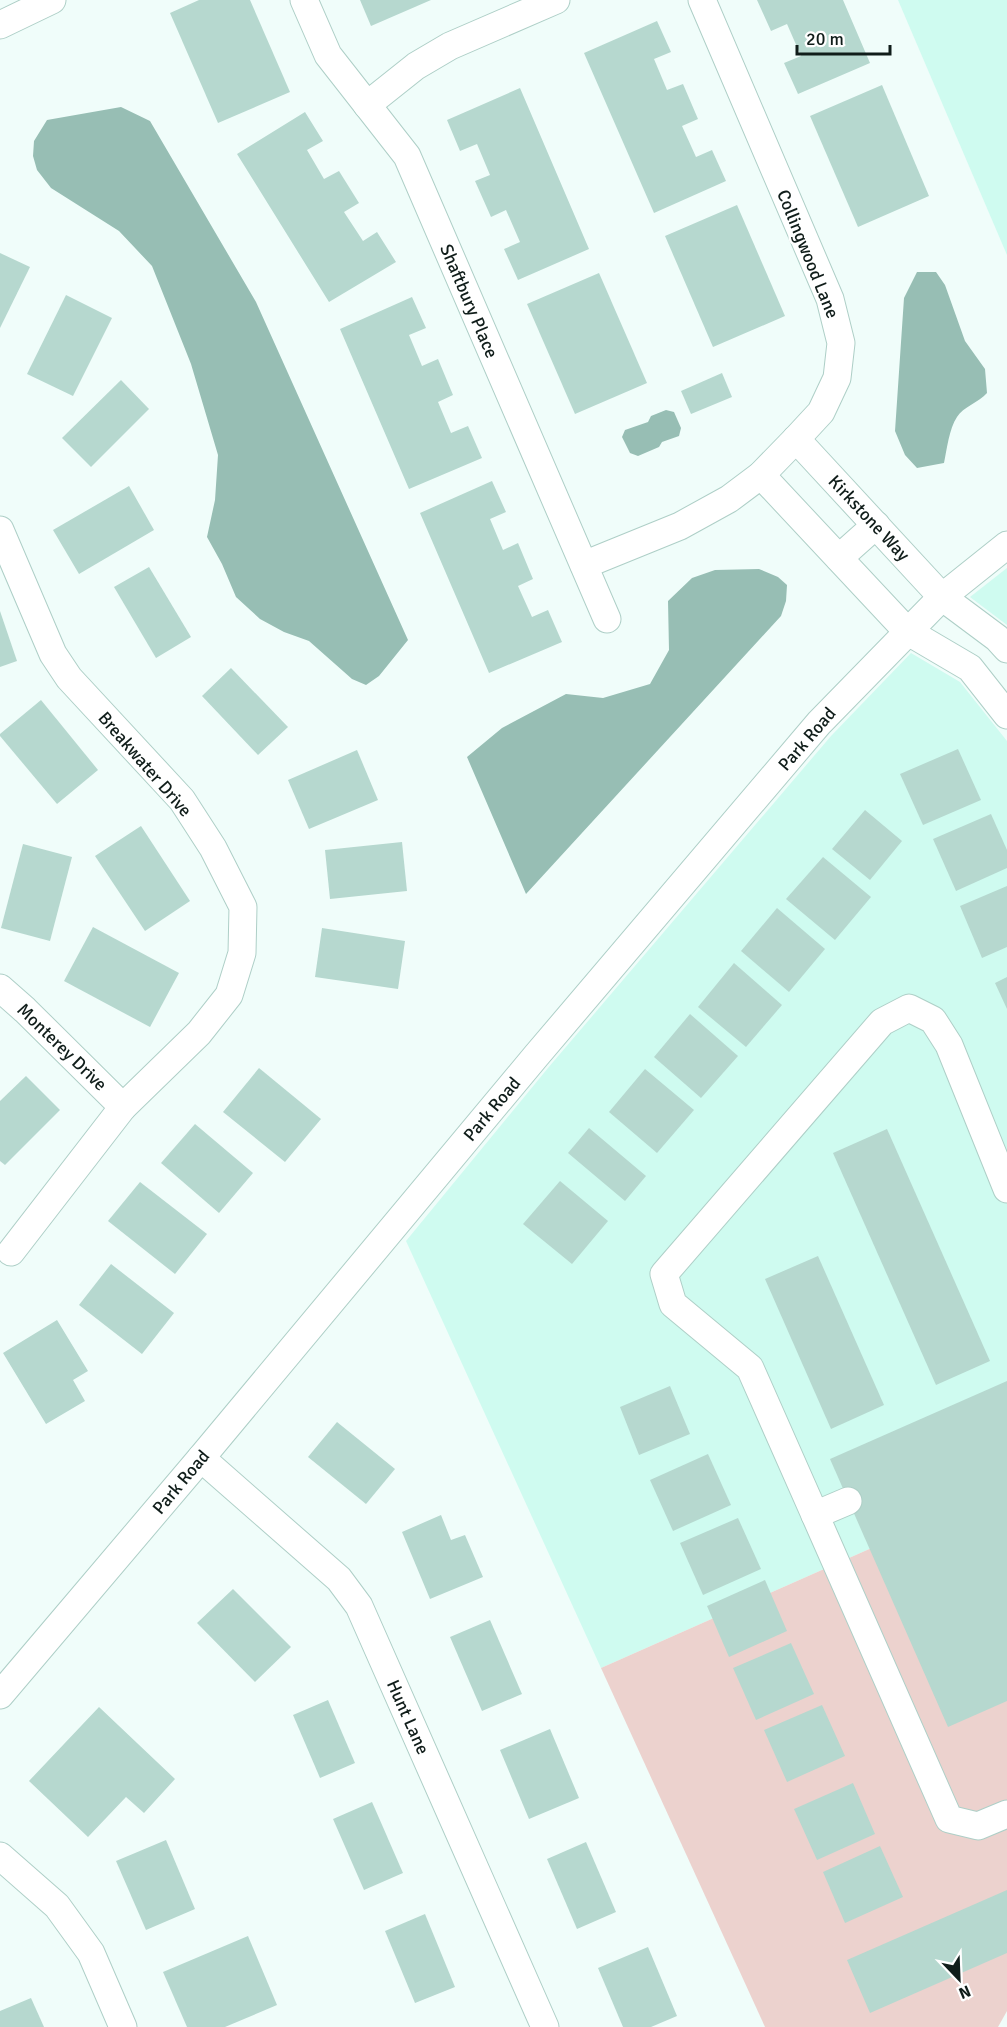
<svg xmlns="http://www.w3.org/2000/svg" width="1007" height="2027" font-family="Signika,sans-serif">
  <style>
    .built { fill: #cffbf0 }
    .green { fill: #ecd2ce }
    .water { fill: #97beb4 }
    .building { fill: #b6d8cf }
    .lines { fill: none; stroke-linecap: round; stroke-linejoin: round }
    .minor-casing { stroke: #aecfc7; stroke-width: 29 }
    .minor { stroke: #fff; stroke-width: 27 }
    .labels { text-anchor: middle; stroke-width: 5; stroke-linejoin: round; paint-order: stroke }
    .street-label { font-size: 18px; fill: #101d1a; stroke: #fff }
  </style>
  <rect width="100%" height="100%" fill="#f0fdfa"/>
  <g class="built">
    <polygon points="898,0 1007,0 1007,255"/>
    <polygon points="1007,568 1007,625 970,597"/>
    <polygon points="911,653 960,682 1007,741 1007,1488 601,1668 406,1241 548,1068 831,736"/>
  </g>
  <polygon class="green" points="1007,1488 1007,2011 998,2027 765,2027 601,1668"/>
  <g class="water">
    <polygon points="121,107 150,121 256,302 408,640 379,676 366,685 352,679 309,641 284,632 260,619 236,597 222,564 207,537 215,500 218,455 191,364 152,266 119,231 51,188 37,170 33,156 34,141 47,120"/>
    <path d="M917,272H936L945,285L965,341L985,369L987,393C979,402 963,407 957,417C949,429 947,449 944,463L917,468L905,455L895,431L904,298Z"/>
    <polygon points="666,410 674,412 681,428 679,436 662,442 659,447 638,456 630,453 622,437 625,430 648,422 651,416"/>
    <polygon points="759,569 778,577 787,585 786,601 781,616 526,894 467,757 502,728 566,694 603,698 650,684 669,650 668,601 692,578 715,570"/>
  </g>
  <g class="building">
    <polygon points="199,0 250,0 290,92 218,123 170,13"/>
    <polygon points="360,0 431,0 371,26"/>
    <polygon points="757,0 843,0 870,63 798,94 784,63 801,56 787,24 771,31"/>
    <polygon points="657,21 671,52 654,59 667,90 683,84 698,119 682,126 696,157 712,150 726,181 654,213 584,53"/>
    <polygon points="882,85 929,196 858,227 810,116"/>
    <polygon points="520,88 589,249 518,280 504,249 520,242 506,210 491,217 475,181 490,175 477,144 460,151 447,120"/>
    <polygon points="305,112 323,141 307,150 324,179 339,171 359,203 344,212 363,241 377,232 396,262 329,302 237,154"/>
    <polygon points="737,205 785,316 713,347 665,236"/>
    <polygon points="0,253 30,267 0,328"/>
    <polygon points="599,273 647,383 575,414 527,304"/>
    <polygon points="66,295 112,318 73,396 27,374"/>
    <polygon points="412,297 426,328 409,335 422,366 438,359 453,395 438,402 451,433 468,426 482,458 409,489 340,329"/>
    <polygon points="722,373 732,397 691,414 681,391"/>
    <polygon points="121,380 149,409 91,467 62,438"/>
    <polygon points="492,481 506,512 490,519 503,550 518,543 533,579 518,586 532,617 548,610 562,642 489,673 420,513"/>
    <polygon points="129,486 154,530 79,574 53,530"/>
    <polygon points="149,567 191,637 156,658 114,587"/>
    <polygon points="0,611 17,661 0,667"/>
    <polygon points="231,668 288,727 258,755 202,696"/>
    <polygon points="41,700 98,770 57,804 0,736 0,734"/>
    <polygon points="958,749 981,800 923,825 900,774"/>
    <polygon points="357,750 378,800 309,829 288,780"/>
    <polygon points="865,810 902,841 870,880 832,849"/>
    <polygon points="991,814 1007,850 1007,868 956,891 933,839"/>
    <polygon points="141,826 190,901 145,931 95,856"/>
    <polygon points="402,842 407,891 330,899 325,850"/>
    <polygon points="23,844 72,857 50,941 1,928"/>
    <polygon points="823,857 871,897 835,940 786,899"/>
    <polygon points="1007,886 1007,947 982,958 960,906"/>
    <polygon points="777,908 825,949 789,992 741,951"/>
    <polygon points="93,927 179,973 150,1027 64,981"/>
    <polygon points="322,928 405,941 398,989 315,977"/>
    <polygon points="734,963 782,1005 746,1047 698,1007"/>
    <polygon points="1007,977 1007,1009 995,983"/>
    <polygon points="690,1014 738,1056 701,1098 654,1057"/>
    <polygon points="259,1068 321,1119 285,1162 223,1112"/>
    <polygon points="645,1069 694,1110 657,1153 609,1112"/>
    <polygon points="26,1076 60,1110 5,1165 0,1161 0,1101"/>
    <polygon points="195,1124 253,1173 219,1213 161,1163"/>
    <polygon points="589,1128 646,1176 625,1201 568,1153"/>
    <polygon points="887,1129 990,1361 936,1385 833,1153"/>
    <polygon points="560,1181 608,1221 572,1264 523,1224"/>
    <polygon points="140,1182 207,1234 175,1274 108,1221"/>
    <polygon points="818,1256 884,1405 831,1429 765,1279"/>
    <polygon points="111,1264 174,1313 142,1354 79,1305"/>
    <polygon points="57,1320 88,1371 73,1380 85,1401 46,1424 3,1353"/>
    <polygon points="1007,1381 1007,1701 948,1727 830,1459"/>
    <polygon points="670,1386 690,1434 639,1455 620,1407"/>
    <polygon points="337,1422 395,1469 366,1504 308,1457"/>
    <polygon points="708,1454 731,1505 673,1531 650,1480"/>
    <polygon points="441,1515 451,1540 465,1535 483,1577 430,1599 402,1532"/>
    <polygon points="738,1518 761,1569 703,1595 680,1543"/>
    <polygon points="765,1580 787,1631 729,1657 707,1606"/>
    <polygon points="233,1589 291,1647 255,1682 197,1623"/>
    <polygon points="490,1620 522,1694 482,1711 450,1637"/>
    <polygon points="791,1643 814,1694 756,1720 733,1668"/>
    <polygon points="328,1700 355,1763 320,1778 293,1715"/>
    <polygon points="822,1705 845,1756 787,1782 764,1730"/>
    <polygon points="99,1707 175,1779 144,1813 126,1797 88,1837 29,1781"/>
    <polygon points="550,1729 579,1798 529,1819 500,1750"/>
    <polygon points="853,1783 875,1834 817,1860 794,1809"/>
    <polygon points="372,1802 403,1873 364,1890 333,1819"/>
    <polygon points="166,1840 195,1909 146,1930 116,1861"/>
    <polygon points="586,1842 616,1912 577,1929 547,1859"/>
    <polygon points="880,1846 903,1897 845,1923 823,1872"/>
    <polygon points="1007,1890 1007,1953 870,2013 847,1960"/>
    <polygon points="425,1914 455,1987 415,2003 385,1931"/>
    <polygon points="248,1936 277,2005 225,2027 187,2027 163,1972"/>
    <polygon points="648,1947 677,2016 651,2027 623,2027 598,1968"/>
    <polygon points="31,1998 44,2027 0,2027 0,2011"/>
  </g>
  <g class="lines">
    <defs>
      <g id="minor">
        <polyline points="304,0 328,55 407,156 607,619"/>
        <polyline points="0,25 52,0"/>
        <polyline points="367,105 416,66 450,46 556,0"/>
        <polyline points="796,439 942,597 997,638 1007,649"/>
        <polyline points="761,475 907,631 970,668 1007,715"/>
        <polyline points="0,530 53,654 69,678 182,800 213,848 243,907 242,953 229,995 199,1033 123,1107 11,1252"/>
        <polyline points="839,558 876,525"/>
        <polyline points="584,565 680,526 729,499 761,475 796,439 821,412 837,378 841,343 830,299 702,0"/>
        <polyline points="0,988 25,1010 123,1107"/>
        <polyline points="201,1458 339,1579 359,1606 545,2027"/>
        <polyline points="848,1501 815,1515 949,1819 978,1826 1007,1814"/>
        <polyline points="815,1515 750,1368 673,1304 664,1274 882,1022 909,1008 933,1020 949,1045 1007,1189"/>
        <polyline points="0,1695 201,1458 536,1056 819,723 942,597 1007,545"/>
        <polyline points="0,1856 57,1906 91,1953 123,2027"/>
      </g>
    </defs>
    <use href="#minor" class="minor-casing"/>
    <use href="#minor" class="minor"/>
  </g>
  <g class="labels">
    <g class="street-label">
      <text transform="translate(808 254) rotate(68)" y="6">Collingwood Lane</text>
      <text transform="translate(469 301) rotate(67)" y="6">Shaftbury Place</text>
      <text transform="translate(869 518) rotate(47)" y="6">Kirkstone Way</text>
      <text transform="translate(807 739) rotate(-49)" y="6">Park Road</text>
      <text transform="translate(145 764) rotate(49)" y="6">Breakwater Drive</text>
      <text transform="translate(62 1047) rotate(44)" y="6">Monterey Drive</text>
      <text transform="translate(492 1109) rotate(-50)" y="6">Park Road</text>
      <text transform="translate(181 1482) rotate(-50)" y="6">Park Road</text>
      <text transform="translate(408 1717) rotate(66)" y="6">Hunt Lane</text>
    </g>
  </g>
  <g transform="translate(959 1979) rotate(157)" stroke="#ffffff" stroke-width="4.5" paint-order="stroke">
  <path d="M0-4.5L10 22L0 15L-10 22Z" fill="#101d1a"/>
  <text y="-9" font-size="16" font-weight="bold" text-anchor="middle" fill="#101d1a">N</text>
  </g>
  <path d="M797 45v9h93v-9" fill="none" stroke="#101d1a" stroke-width="3"/>
  <text x="806" y="45" font-size="18" fill="#101d1a" stroke="#ffffff" stroke-width="4.5" paint-order="stroke">20 m</text>
</svg>
